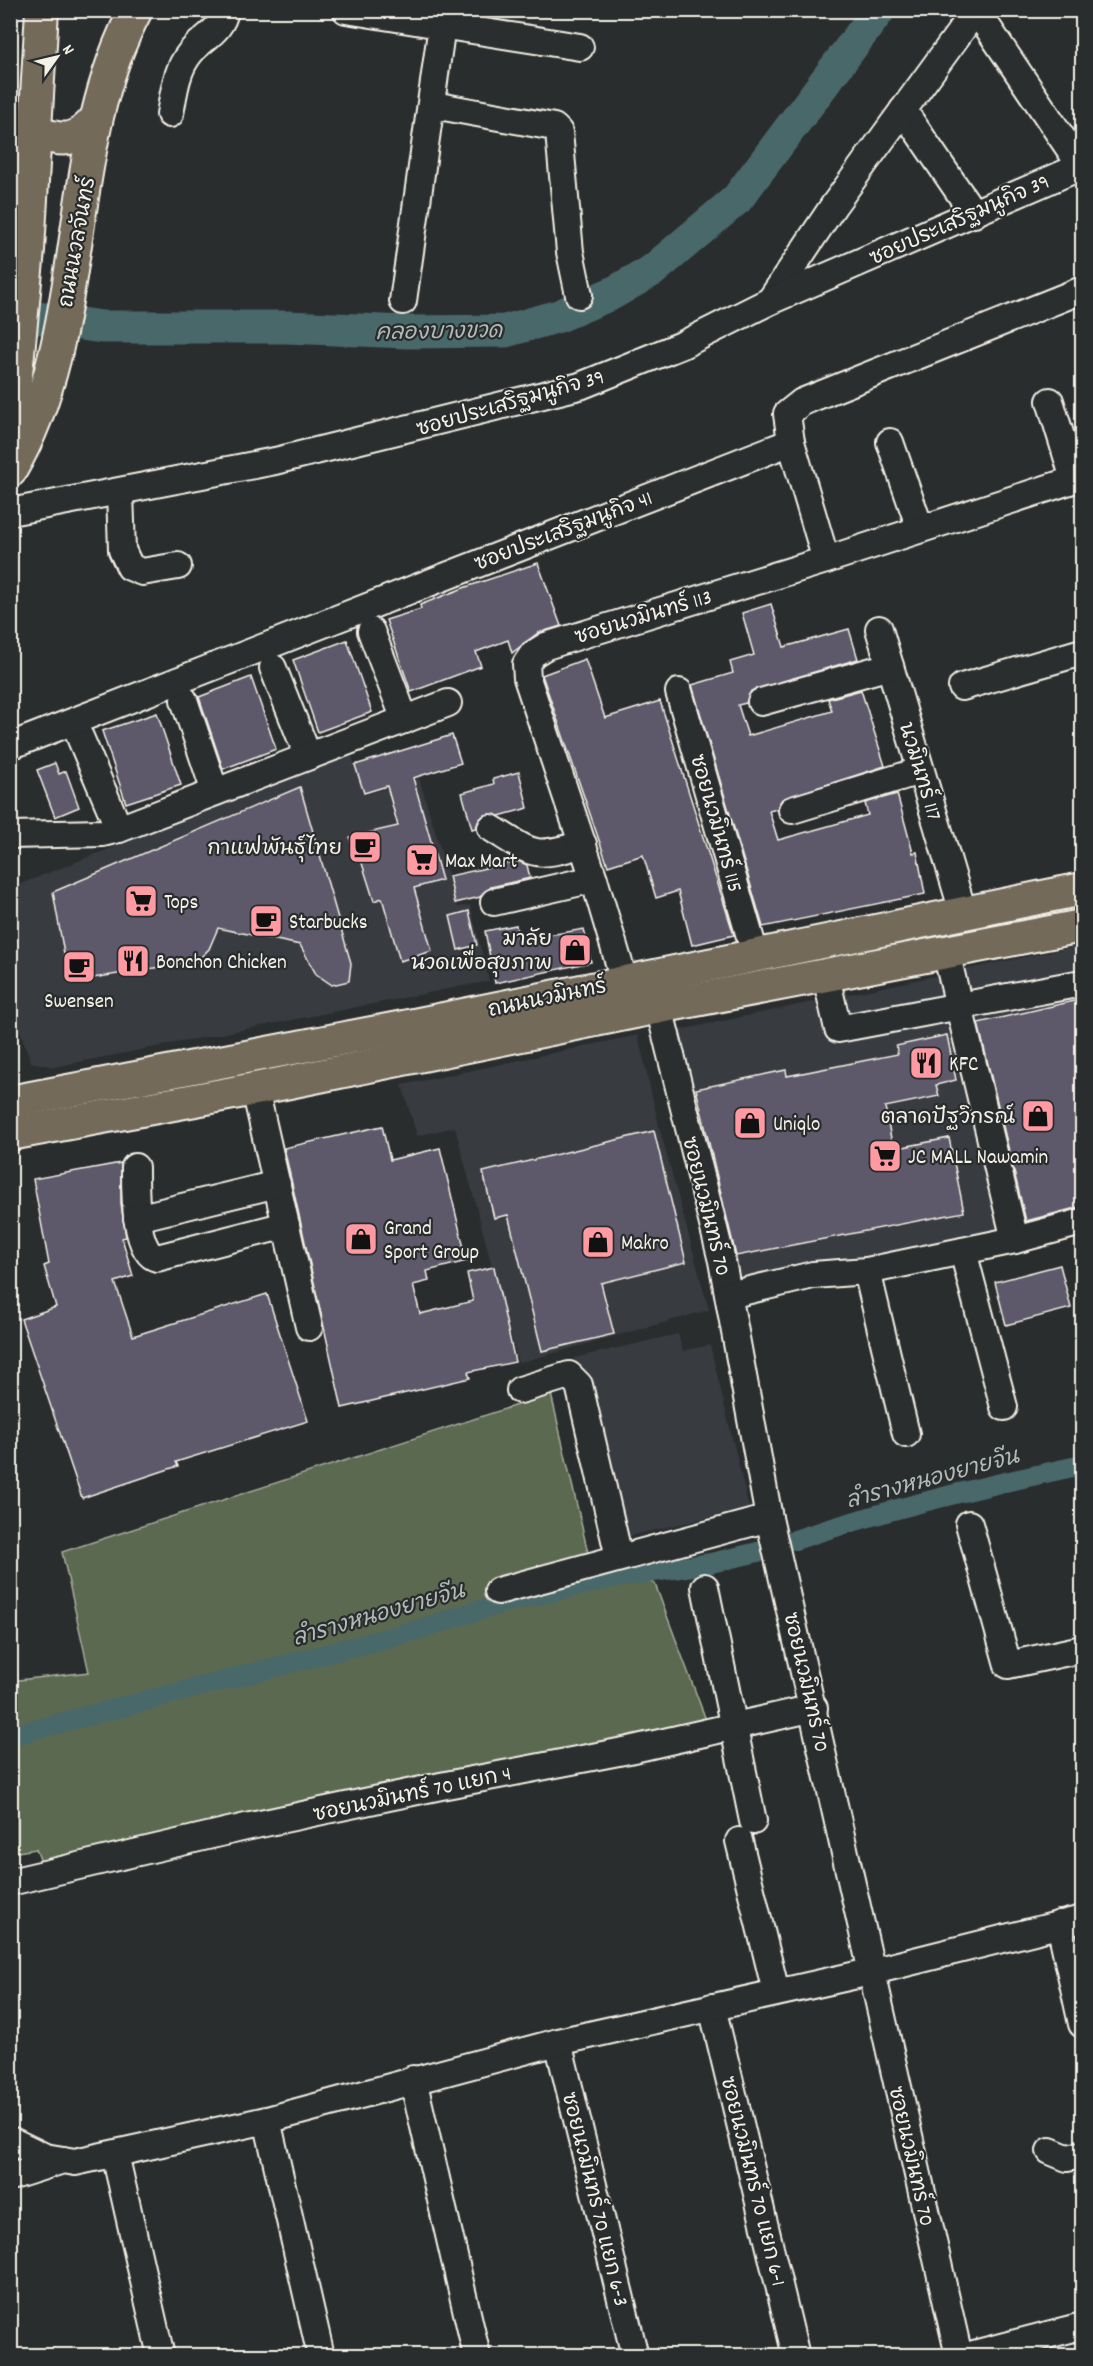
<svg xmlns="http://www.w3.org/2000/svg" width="1093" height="2366" font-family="Dekko,'Playpen Sans Thai',sans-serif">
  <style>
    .built { fill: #393a40 }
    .green { fill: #5c6951; stroke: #a8ad9c; stroke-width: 1.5 }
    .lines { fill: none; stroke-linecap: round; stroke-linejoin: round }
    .canal { stroke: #49676b; stroke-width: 20 }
    .river { stroke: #49676b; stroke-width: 33 }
    .building { fill: #5d596b; stroke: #f4f1e8; stroke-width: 1.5 }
    .minor-casing { stroke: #f4f1e8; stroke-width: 30 }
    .major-casing { stroke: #f4f1e8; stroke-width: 36 }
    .minor { stroke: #2a2d2e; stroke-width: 26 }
    .major { stroke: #736b5a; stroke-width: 32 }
    .labels { text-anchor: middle; stroke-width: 4.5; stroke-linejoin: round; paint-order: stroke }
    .street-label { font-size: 21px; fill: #f4f1e8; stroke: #2a2d2e }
    .poi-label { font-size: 21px; fill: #f4f1e8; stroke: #2a2d2e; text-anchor: start }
    .water-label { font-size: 22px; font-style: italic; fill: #b0bab6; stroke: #2a2d2e }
  </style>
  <rect width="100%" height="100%" fill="#2a2d2e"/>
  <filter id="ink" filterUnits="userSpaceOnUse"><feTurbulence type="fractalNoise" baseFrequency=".0167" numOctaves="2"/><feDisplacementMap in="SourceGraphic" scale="12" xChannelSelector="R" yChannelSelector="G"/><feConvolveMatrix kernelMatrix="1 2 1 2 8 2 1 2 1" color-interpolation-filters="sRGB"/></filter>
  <g filter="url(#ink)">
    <g class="built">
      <polygon points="351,753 364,795 419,778 458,907 470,905 489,981 54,1067 31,1062 11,1005 13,887"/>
      <polygon points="1082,945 1082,1211 1008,1232 733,1287 675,1031"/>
      <polygon points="638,1035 659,1126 709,1310 518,1363 455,1127 417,1136 402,1085"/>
      <polygon points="678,1334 683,1351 710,1345 749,1508 617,1539 574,1358"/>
    </g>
    <polygon class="green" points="551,1394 588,1553 655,1584 706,1720 41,1862 36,1849 11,1853 10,1681 89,1672 62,1552"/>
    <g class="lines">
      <g class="canal">
        <path d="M795,1540C890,1508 985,1486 1082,1465"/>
        <polyline points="10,1736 410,1632 499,1604 609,1579 711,1563 762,1551"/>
      </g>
      <polyline class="river" points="10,314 102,327 287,327 407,332 505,331 559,316 613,293 653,270 737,199 879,10"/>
    </g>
    <g class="building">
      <polygon points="538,563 561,626 538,633 512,653 508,640 476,652 481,666 411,692 386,620 421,609 420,605 466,587"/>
      <polygon points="771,604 784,647 849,629 858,659 751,691 746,703 738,705 748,736 832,711 828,699 861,690 885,766 782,799 777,809 769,811 778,840 868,815 865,803 897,794 913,853 917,852 925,894 763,927 692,685 733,673 730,662 754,655 742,613"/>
      <polygon points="347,640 372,712 318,732 293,660"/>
      <polygon points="585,659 605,718 660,701 734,935 692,945 678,891 656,898 643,855 608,866 542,675"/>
      <polygon points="251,677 276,749 223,769 199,697"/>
      <polygon points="157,713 181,785 126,803 102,731"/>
      <polygon points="452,735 461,763 413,778 442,880 414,888 432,951 400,961 382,898 374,901 361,860 356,861 350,837 398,826 387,786 364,793 355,765"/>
      <polygon points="55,763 59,774 66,771 79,807 55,817 37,770"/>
      <polygon points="519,772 528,808 499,816 484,815 479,820 476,828 472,829 462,793 494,784 493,779"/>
      <polygon points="300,787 351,963 349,981 332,985 316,974 300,945 218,928 209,949 197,961 69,982 53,892"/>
      <polygon points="518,861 527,865 530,878 491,887 480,897 455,903 449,876"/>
      <polygon points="469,911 477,945 458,950 450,916"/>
      <polygon points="516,925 518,937 531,934 532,938 584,929 591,962 495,983 485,931"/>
      <polygon points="1083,999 1083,1206 1026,1221 978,1023"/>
      <polygon points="947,1035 956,1080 936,1085 939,1096 885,1107 893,1149 949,1138 964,1212 736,1256 696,1089 786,1070 787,1076 898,1054 896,1046"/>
      <polygon points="382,1126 390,1160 440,1148 467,1261 427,1271 429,1281 413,1285 420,1314 473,1301 467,1273 494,1267 515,1362 468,1372 470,1378 342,1408 284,1148"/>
      <polygon points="654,1131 686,1262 601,1283 614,1334 542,1351 508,1215 494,1218 483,1172"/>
      <polygon points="121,1163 121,1204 126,1237 122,1238 133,1276 115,1282 133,1336 267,1294 308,1421 176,1462 178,1466 82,1498 21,1319 56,1307 44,1266 49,1264 33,1179"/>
      <polygon points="1060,1265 1071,1308 1006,1325 995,1282"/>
    </g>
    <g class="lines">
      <defs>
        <g id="minor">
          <polyline points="346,10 580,47"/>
          <polyline points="976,10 1081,166"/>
          <polyline points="433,105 554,127 559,132 570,252 579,295"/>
          <polyline points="903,110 974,214"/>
          <path d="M170,114C174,93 176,70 190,53C202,38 222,31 225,10"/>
          <polyline points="403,301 442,25"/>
          <polyline points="770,301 834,205 976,10"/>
          <polyline points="1050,401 1074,479"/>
          <polyline points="791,442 826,560"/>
          <polyline points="890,442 920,528"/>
          <polyline points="120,493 122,550 130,567 142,572 178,566"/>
          <polyline points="10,512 275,461 580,386 682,345 770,301 1082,166"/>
          <polyline points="879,629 963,912"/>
          <polyline points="371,631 405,720"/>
          <polyline points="273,668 308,756"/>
          <polyline points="962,687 1082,652"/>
          <polyline points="679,692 755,954"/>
          <polyline points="184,700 215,792"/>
          <polyline points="761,702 890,666"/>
          <polyline points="80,737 119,829"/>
          <polyline points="10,746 791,442 787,414 802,402 1082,290"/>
          <polyline points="792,810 920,771"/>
          <path d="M491,828C535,855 532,859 583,844"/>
          <polyline points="10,835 103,833 119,829 448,703"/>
          <polyline points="494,902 594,879"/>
          <polyline points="946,952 1015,1240"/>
          <polyline points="826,976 838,1029 1082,983"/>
          <polyline points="624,980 594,879 527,678 526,664 533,654 546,646 826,560 1082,477"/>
          <polyline points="659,1007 722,1261 769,1518 959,2356"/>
          <polyline points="255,1089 309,1327"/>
          <path d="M135,1167C135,1187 134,1253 157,1258L286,1225"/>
          <polyline points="137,1218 277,1184"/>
          <polyline points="963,1251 1004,1407"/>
          <polyline points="867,1271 906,1434"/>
          <polyline points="729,1295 813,1275 867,1271 1015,1240 1082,1222"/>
          <polyline points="520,1390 569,1375 579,1385 619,1557"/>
          <polyline points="969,1524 1008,1665 1082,1649"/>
          <polyline points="705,1587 753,1821"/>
          <polyline points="498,1591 769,1518"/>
          <polyline points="739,1841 776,1992"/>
          <polyline points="10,1882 246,1827 441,1786 629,1750 814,1708"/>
          <polyline points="1060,1924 1082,2024"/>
          <polyline points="712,2007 796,2356"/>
          <polyline points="558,2042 635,2356"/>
          <polyline points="413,2079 477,2356"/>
          <polyline points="267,2120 321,2356"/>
          <polyline points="10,2140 45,2157 75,2162 267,2120 558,2042 870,1972 1082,1919"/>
          <polyline points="1050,2151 1067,2158 1082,2155"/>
          <polyline points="115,2154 161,2356"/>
          <polyline points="10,2177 63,2160"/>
          <polyline points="966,2356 1082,2326"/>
        </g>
        <g id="major">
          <path d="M33,132C63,141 75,144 96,119"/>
          <polyline points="10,436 28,250 42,10"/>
          <path d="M10,471C93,330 60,151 136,10"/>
          <polyline points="10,1102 414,1025 1082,889"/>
          <polyline points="10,1134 255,1089 659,1007 1082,926"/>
        </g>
      </defs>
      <use href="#minor" class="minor-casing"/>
      <use href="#major" class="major-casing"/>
      <use href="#minor" class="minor"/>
      <use href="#major" class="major"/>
    </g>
  </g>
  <defs>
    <symbol id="cafe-square" viewBox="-11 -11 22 22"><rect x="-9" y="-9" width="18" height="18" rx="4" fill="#ff9aa2" stroke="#2a2d2e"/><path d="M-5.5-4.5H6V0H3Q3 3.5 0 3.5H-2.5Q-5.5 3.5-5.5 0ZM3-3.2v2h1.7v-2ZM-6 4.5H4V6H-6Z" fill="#111"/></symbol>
    <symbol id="supermarket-square" viewBox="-11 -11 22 22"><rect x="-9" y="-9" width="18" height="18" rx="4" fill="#ff9aa2" stroke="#2a2d2e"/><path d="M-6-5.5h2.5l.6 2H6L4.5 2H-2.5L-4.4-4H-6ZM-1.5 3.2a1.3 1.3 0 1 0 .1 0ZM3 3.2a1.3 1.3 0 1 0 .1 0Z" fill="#111"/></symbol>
    <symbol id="shop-square" viewBox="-11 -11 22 22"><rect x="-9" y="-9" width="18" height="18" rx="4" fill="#ff9aa2" stroke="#2a2d2e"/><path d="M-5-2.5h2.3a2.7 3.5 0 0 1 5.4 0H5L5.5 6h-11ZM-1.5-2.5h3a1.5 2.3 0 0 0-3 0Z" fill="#111"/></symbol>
    <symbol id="restaurant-square" viewBox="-11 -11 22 22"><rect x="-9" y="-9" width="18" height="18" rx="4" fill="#ff9aa2" stroke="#2a2d2e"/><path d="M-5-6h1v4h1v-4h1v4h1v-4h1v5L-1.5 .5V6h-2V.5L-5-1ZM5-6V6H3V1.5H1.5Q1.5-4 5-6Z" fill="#111"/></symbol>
  </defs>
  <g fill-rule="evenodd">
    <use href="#cafe-square" x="346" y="828" width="38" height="38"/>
    <use href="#supermarket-square" x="403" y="841" width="38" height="38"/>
    <use href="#supermarket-square" x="122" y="882" width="38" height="38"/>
    <use href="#cafe-square" x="247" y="902" width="38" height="38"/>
    <use href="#shop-square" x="556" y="931" width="38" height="38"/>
    <use href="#restaurant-square" x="114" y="942" width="38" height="38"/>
    <use href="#cafe-square" x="60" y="948" width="38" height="38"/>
    <use href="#restaurant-square" x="907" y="1044" width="38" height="38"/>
    <use href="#shop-square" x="1019" y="1097" width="38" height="38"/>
    <use href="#shop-square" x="731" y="1104" width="38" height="38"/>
    <use href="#supermarket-square" x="866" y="1137" width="38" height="38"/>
    <use href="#shop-square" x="342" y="1220" width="38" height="38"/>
    <use href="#shop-square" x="579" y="1223" width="38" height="38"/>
  </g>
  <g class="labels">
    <g class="street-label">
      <text transform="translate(959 219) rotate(-24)" y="7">ซอยประเสริฐมนูกิจ 39</text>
      <text transform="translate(76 242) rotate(-80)" y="7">ถนนนวลจันทร์</text>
      <text transform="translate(510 402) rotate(-16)" y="7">ซอยประเสริฐมนูกิจ 39</text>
      <text transform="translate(563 530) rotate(-21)" y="7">ซอยประเสริฐมนูกิจ 41</text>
      <text transform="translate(643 616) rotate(-17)" y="7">ซอยนวมินทร์ 113</text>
      <text transform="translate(921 771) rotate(73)" y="7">นวมินทร์ 117</text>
      <text transform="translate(717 823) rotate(74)" y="7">ซอยนวมินทร์ 115</text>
      <text transform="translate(547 997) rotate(-12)" y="7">ถนนนวมินทร์</text>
      <text transform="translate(707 1206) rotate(76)" y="7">ซอยนวมินทร์ 70</text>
      <text transform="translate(807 1682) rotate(77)" y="7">ซอยนวมินทร์ 70</text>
      <text transform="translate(412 1793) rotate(-12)" y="7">ซอยนวมินทร์ 70 แยก 4</text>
      <text transform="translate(912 2156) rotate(77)" y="7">ซอยนวมินทร์ 70</text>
      <text transform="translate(754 2181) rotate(76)" y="7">ซอยนวมินทร์ 70 แยก 6-1</text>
      <text transform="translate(596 2199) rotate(76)" y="7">ซอยนวมินทร์ 70 แยก 6-3</text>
    </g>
    <g class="poi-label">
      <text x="342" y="854" text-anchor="end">กาแฟพันธุ์ไทย</text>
      <text x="445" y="867">Max Mart</text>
      <text x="164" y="908">Tops</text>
      <text x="289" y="928">Starbucks</text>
      <text x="552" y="945" text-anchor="end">มาลัย<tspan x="552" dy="24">นวดเพื่อสุขภาพ</tspan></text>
      <text x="156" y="968">Bonchon Chicken</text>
      <text x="79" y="1007" text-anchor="middle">Swensen</text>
      <text x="949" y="1070">KFC</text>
      <text x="1015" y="1123" text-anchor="end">ตลาดปัฐวิกรณ์</text>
      <text x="773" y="1130">Uniqlo</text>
      <text x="908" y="1163">JC MALL Nawamin</text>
      <text x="384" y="1234">Grand<tspan x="384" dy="24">Sport Group</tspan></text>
      <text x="621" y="1249">Makro</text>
    </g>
    <g class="water-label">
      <text transform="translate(439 330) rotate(-1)" y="8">คลองบางขวด</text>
      <text transform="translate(932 1477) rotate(-15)" y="8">ลำรางหนองยายจีน</text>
      <text transform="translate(378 1613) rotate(-16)" y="8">ลำรางหนองยายจีน</text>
    </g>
  </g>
  <rect width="1093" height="2366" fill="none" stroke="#2a2d2e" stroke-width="36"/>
  <rect x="18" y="18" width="1057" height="2330" fill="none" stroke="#f4f1e8" stroke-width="2" filter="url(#ink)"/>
  <g transform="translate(57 57) rotate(56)" stroke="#2a2d2e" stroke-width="4.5" paint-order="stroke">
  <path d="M0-4.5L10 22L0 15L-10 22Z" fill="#f4f1e8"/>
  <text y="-9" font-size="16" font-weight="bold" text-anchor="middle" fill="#f4f1e8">N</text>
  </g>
</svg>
